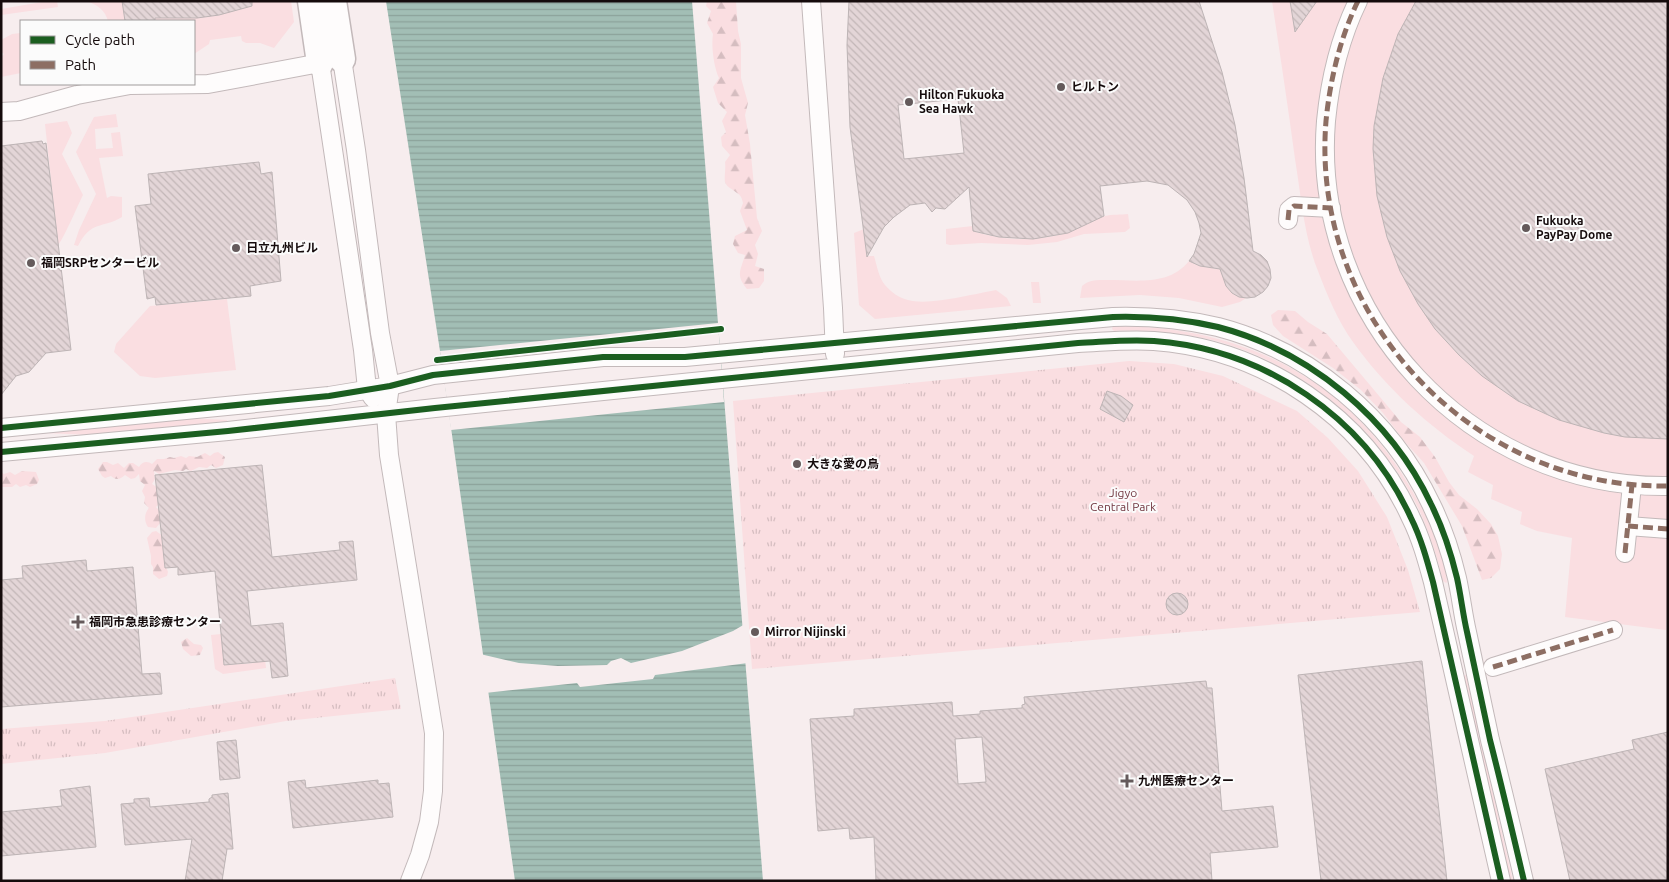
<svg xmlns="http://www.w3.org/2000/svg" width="1669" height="882" font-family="Ubuntu,'Noto Sans JP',sans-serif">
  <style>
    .grass { fill: #fadee1 }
    .forest { fill: url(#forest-firs) }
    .park { fill: url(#park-tufts) }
    .water { fill: url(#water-rules) }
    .pier { fill: #f7edee }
    .building { fill: url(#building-back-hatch); stroke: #bdb4b5; fill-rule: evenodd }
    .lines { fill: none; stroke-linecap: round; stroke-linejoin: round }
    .minor-casing { stroke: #c3b9ba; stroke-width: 20 }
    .highway-casing { stroke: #c3b9ba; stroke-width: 29 }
    .minor { stroke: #fefcfc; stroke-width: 18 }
    .highway { stroke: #fefcfc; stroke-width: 26 }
    .quiet { stroke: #8d6e63; stroke-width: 5; stroke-dasharray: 10 5; stroke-linecap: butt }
    .cycleway-casing { stroke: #fbfbfb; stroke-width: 9 }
    .cycleway { stroke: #1b5e20; stroke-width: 6 }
    .poi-dot { fill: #645a5b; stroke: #fbfbfb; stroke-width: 2 }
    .labels { text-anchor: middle; stroke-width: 4; stroke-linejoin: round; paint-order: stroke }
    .poi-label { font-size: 12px; font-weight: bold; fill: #150b0c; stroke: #fbfbfb; text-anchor: start }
    .park-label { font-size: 12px; fill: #723841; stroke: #fbfbfb }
  </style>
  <defs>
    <pattern id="forest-firs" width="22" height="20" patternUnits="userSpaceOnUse" patternTransform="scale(1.25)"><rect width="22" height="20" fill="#fadee1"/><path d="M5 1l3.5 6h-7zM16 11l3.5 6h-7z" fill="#d5bdc0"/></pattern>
    <pattern id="park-tufts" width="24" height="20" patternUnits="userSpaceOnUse" patternTransform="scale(1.25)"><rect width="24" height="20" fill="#fadee1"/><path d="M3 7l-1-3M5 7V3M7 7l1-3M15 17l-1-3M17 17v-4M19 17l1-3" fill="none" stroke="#d5bdc0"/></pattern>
    <pattern id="water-rules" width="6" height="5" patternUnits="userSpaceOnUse" patternTransform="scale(1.25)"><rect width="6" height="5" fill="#a2beb5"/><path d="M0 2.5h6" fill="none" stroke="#8ba29a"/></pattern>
    <pattern id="building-back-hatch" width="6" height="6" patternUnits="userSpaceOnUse" patternTransform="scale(1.25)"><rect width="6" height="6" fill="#e3d5d7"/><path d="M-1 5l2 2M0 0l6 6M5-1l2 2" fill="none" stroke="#c2b6b7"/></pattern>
  </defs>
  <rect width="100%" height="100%" fill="#f7edee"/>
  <g class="grass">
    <polygon points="48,1 57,1 58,7 1,15 1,9"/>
    <path d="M86,1H291L294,22L274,48L260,43H246L242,41L241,36L210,40L209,44L194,54V21H108C105,10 98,5 86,1Z"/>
    <path d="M1272,1H1668V586L1666,630L1565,617L1572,538L1537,531L1520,524L1522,512L1491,499L1493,485L1468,472L1474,456C1427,425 1386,388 1353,342C1338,321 1327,295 1318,271C1304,237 1301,195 1295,159C1288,107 1280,54 1272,1Z"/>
    <polygon points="21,33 21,73 1,77 1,57 4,54 1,52 1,40 12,34"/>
    <path d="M116,114L118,127L95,129L96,149L113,148L111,133L120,132L123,156L99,158L107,198L111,196L122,197V217C102,229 91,220 78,246L74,245L79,230L96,194L76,152L94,117Z"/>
    <path d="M67,121L72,133L62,154L83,195C79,203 62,242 58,245L45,124Z"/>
    <path d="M1128,214L1130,228L1125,232L1084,234L1057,242L1028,245L981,243L950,245L946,244V229L973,226V231C1003,241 1039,242 1069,232C1082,228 1093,219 1105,216C1112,214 1121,215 1128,214Z"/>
    <path d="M864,229L867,256H874C877,266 879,278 885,285C891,292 899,298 908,300C929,306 973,294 996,290L1007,298L1011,306L875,319L859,305L854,233Z"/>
    <path d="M1189,261L1200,266L1224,270L1239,297L1246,298L1240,302L1222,307L1179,298L1140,295L1080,298L1082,286C1090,279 1098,280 1108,280C1137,280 1169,286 1189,261Z"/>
    <polygon points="1031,282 1039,282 1041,303 1033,303"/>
    <polygon points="227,299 236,370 155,378 140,376 114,352 116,344 150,306"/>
    <path d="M1113,326C1241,325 1351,379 1414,494C1429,520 1444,551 1447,582L1446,583L1443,581C1437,557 1430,534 1420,512C1386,438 1318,378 1241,349C1201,334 1156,330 1114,331L1112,329Z"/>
    <polygon points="188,418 227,420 227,422 89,435 46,433"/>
    <polygon points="221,634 224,665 254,663 255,661 265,659 266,668 223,674 215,669 211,635"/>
    <polygon points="1466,675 1513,881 1510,881 1463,676"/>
  </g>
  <g class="forest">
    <path d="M707,1H736L738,31L741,44V78L748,103L745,115L750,144L757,218L762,231L755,245L758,254L755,266L764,269V281L759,288L747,289C735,275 741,270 745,255L738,253L733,244L735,236L747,230L740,211L743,203C742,199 741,195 737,193C733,189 727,188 725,182C724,177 726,168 725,162L730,155L722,146L721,137L726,132L722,121L727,112L718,103L713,87L719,78C714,68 711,46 713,34L707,23L711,11L706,6Z"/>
    <polygon points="1278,310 1295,311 1308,322 1327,334 1401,422 1420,437 1435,457 1449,482 1459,495 1477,509 1491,524 1498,536 1502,554 1500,569 1491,578 1482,580 1462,526 1424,463 1405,442 1383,413 1361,390 1333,368 1283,336 1273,325 1271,315"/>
    <path d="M218,452L225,457L223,465L216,468L211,465L207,468L199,467L191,471L186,469L183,471L175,470L159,474L154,471L155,479L152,484L158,488V505L156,507L161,512V522L156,528L148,527C144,522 144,513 149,508L144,503L145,497L142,491L145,485L140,481L139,474L135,478L131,479L125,475C121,479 116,481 111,476L105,478L102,476L98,469L103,462H107L113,465L118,463L124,468L129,463H133L139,467C142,461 148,461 152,464L157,459H164L170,457L174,458L181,456L186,458L189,456L197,457L205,453L210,456L214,453Z"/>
    <polygon points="22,471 36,472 39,480 37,484 30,487 26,485 20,487 16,484 12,487 1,487 1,472 4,474 10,472 15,475"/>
    <polygon points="156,531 163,536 165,564 168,572 167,576 159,579 153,574 153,567 151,564 151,556 147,538 152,532"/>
    <polygon points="187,638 194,644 201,645 203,648 200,655 191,656 183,649 181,642"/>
  </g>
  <g class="park">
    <polygon points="1129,361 1174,364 1223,376 1297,411 1328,438 1358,471 1387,517 1408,570 1420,612 752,669 733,401"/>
    <polygon points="395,678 401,709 286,721 105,753 1,764 1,729 105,721"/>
  </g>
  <polygon class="water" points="386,1 692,1 763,881 515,881 442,364"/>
  <g class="pier">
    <polygon points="718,323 724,402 451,430 440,351"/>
    <polygon points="745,624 748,663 655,675 653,679 580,687 577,683 485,693 480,654 519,663 558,666 607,665 611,661 621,658 631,663 682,651 733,631"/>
  </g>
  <g class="building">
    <polygon points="122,1 252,1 252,6 219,15 197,18 155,18 155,21 125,21"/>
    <path d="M849,1H1199L1222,72L1235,125L1244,178L1253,251L1261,255L1267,261L1270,269L1271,278L1268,286L1263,292L1255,297L1247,298L1239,297L1232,293L1226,286L1220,269L1200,266L1189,261L1194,254L1201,233L1199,223L1195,212L1187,200L1168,185L1147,181L1100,186L1104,216L1068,233L1033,239L999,237L973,231L969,187L945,209L936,208L932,212L925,203L910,205L894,217L884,227L867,257L850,127L847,45ZM958,99L964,153L904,159L898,105Z"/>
    <polygon points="1290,1 1317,1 1295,32"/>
    <polygon points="1416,1 1668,1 1668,439 1625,437 1604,433 1559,420 1518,401 1482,376 1459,355 1435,329 1418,304 1400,271 1387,237 1377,196 1373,149 1374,126 1383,78 1398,34"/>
    <polygon points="42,141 43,144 46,143 71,350 46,353 29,372 16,376 1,395 1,146"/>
    <polygon points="259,162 261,174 272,172 281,281 250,286 251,296 156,305 155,297 147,299 135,206 151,204 148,174"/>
    <polygon points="1107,391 1121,396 1133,405 1124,422 1100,409"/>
    <polygon points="262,465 272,557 340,550 339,542 353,541 357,580 247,591 251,626 283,623 288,676 272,678 270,661 224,665 215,571 178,575 178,567 165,568 155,475"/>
    <polygon points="86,560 87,571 133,567 142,674 160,673 162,694 1,707 1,580 23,578 22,566"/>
    <circle cx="1177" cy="604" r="11"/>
    <polygon points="1422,661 1447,881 1321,881 1298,675"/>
    <path d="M1206,681L1207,688H1212L1222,811L1273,806L1278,847L1210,853L1212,881H876L874,837L850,839L849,828L818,831L810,719L854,716V709L952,702L953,716L980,714V711L1022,708V705L1025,704L1024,697ZM982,737L986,782L958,784L955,739Z"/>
    <polygon points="1668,732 1668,881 1570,881 1545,769 1634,749 1632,740"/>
    <polygon points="236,740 240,778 220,780 217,742"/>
    <polygon points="305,780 306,788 378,780 378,784 389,783 393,817 293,828 288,782"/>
    <polygon points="90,786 96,847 1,856 1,812 62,806 60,790"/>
    <polygon points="228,793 233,849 227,849 222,881 185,881 192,839 125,845 121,804 134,803 134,799 149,798 150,807 209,802 209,799 212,797 212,795"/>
  </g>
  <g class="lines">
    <defs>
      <g id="minor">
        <polyline points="811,1 833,308 835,354"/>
        <path d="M1358,1C1340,38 1330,80 1326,121C1310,316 1471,489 1668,486"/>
        <polyline points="342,59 356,150 380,333 390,386 386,414 389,455 434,733 433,791 429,822 420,855 410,881"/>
        <polyline points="1,112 19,111 77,95 130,85 208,84 320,63 363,350 367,389 373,398"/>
        <polyline points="1288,220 1289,210 1294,206 1331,208"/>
        <path d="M1,428L329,396L390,386L433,375L603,357H685L1113,317C1148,316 1183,319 1218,327C1310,351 1391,419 1431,504C1443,528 1451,553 1457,578C1461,596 1463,615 1467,632C1475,668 1482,704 1490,740C1502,787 1513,834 1524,881"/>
        <path d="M1,452L228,431L435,408L1078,343C1103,342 1128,339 1154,341C1264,349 1365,417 1411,518C1421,538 1427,560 1433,582L1501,881"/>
        <polyline points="1628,526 1668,529"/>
        <polyline points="1625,553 1632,485"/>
        <polyline points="1493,667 1613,630"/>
      </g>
      <g id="highway">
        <polyline points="311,1 320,63"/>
        <polyline points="333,1 342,59"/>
      </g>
    </defs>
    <use href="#minor" class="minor-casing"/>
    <use href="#highway" class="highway-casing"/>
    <use href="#minor" class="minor"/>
    <use href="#highway" class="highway"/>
    <g class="quiet">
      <path d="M1358,1C1340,38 1330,80 1326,121C1310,316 1471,489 1668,486"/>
      <polyline points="1288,220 1289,210 1294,206 1331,208"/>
      <polyline points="1628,526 1668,529"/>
      <polyline points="1625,553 1632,485"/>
      <polyline points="1493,667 1613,630"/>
    </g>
    <defs>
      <g id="cycleway">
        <polyline points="437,360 721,329"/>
        <path d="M1,428L329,396L390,386L433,375L603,357H685L1113,317C1148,316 1183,319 1218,327C1310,351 1391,419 1431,504C1443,528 1451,553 1457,578C1461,596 1463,615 1467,632C1475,668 1482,704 1490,740C1502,787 1513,834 1524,881"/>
        <path d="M1,452L228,431L435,408L1078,343C1103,342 1128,339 1154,341C1264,349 1365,417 1411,518C1421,538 1427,560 1433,582L1501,881"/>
      </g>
    </defs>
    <use href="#cycleway" class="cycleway-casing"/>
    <use href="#cycleway" class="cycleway"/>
  </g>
  <g class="poi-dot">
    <circle cx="1061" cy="87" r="5"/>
    <circle cx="909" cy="102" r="5"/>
    <circle cx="1526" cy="228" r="5"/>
    <circle cx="236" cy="248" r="5"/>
    <circle cx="31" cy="263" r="5"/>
    <circle cx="797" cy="464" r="5"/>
    <path d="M75.5 614.5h5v5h5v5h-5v5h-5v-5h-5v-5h5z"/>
    <circle cx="755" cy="632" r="5"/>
    <path d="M1124.5 773.5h5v5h5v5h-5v5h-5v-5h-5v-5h5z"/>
  </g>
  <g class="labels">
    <g class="poi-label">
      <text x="1071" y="91">ヒルトン</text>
      <text x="919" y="99">Hilton Fukuoka<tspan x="919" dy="14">Sea Hawk</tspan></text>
      <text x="1536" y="225">Fukuoka<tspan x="1536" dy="14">PayPay Dome</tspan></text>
      <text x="246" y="252">日立九州ビル</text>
      <text x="41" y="267">福岡SRPセンタービル</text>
      <text x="807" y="468">大きな愛の鳥</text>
      <text x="89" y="626">福岡市急患診療センター</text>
      <text x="765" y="636">Mirror Nijinski</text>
      <text x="1138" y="785">九州医療センター</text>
    </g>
    <g class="park-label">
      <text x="1123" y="497">Jigyo<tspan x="1123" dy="14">Central Park</tspan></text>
    </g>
  </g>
  <rect width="1669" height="882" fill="none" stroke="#150b0c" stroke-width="5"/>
  <rect x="20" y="20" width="175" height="65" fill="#fbfbfb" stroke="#9f9b9b"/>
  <rect x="30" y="36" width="25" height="8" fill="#1b5e20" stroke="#9f9b9b"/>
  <text x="65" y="45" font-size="15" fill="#150b0c">Cycle path</text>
  <rect x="30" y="61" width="25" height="8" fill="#8d6e63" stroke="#9f9b9b"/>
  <text x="65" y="70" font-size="15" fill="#150b0c">Path</text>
</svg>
